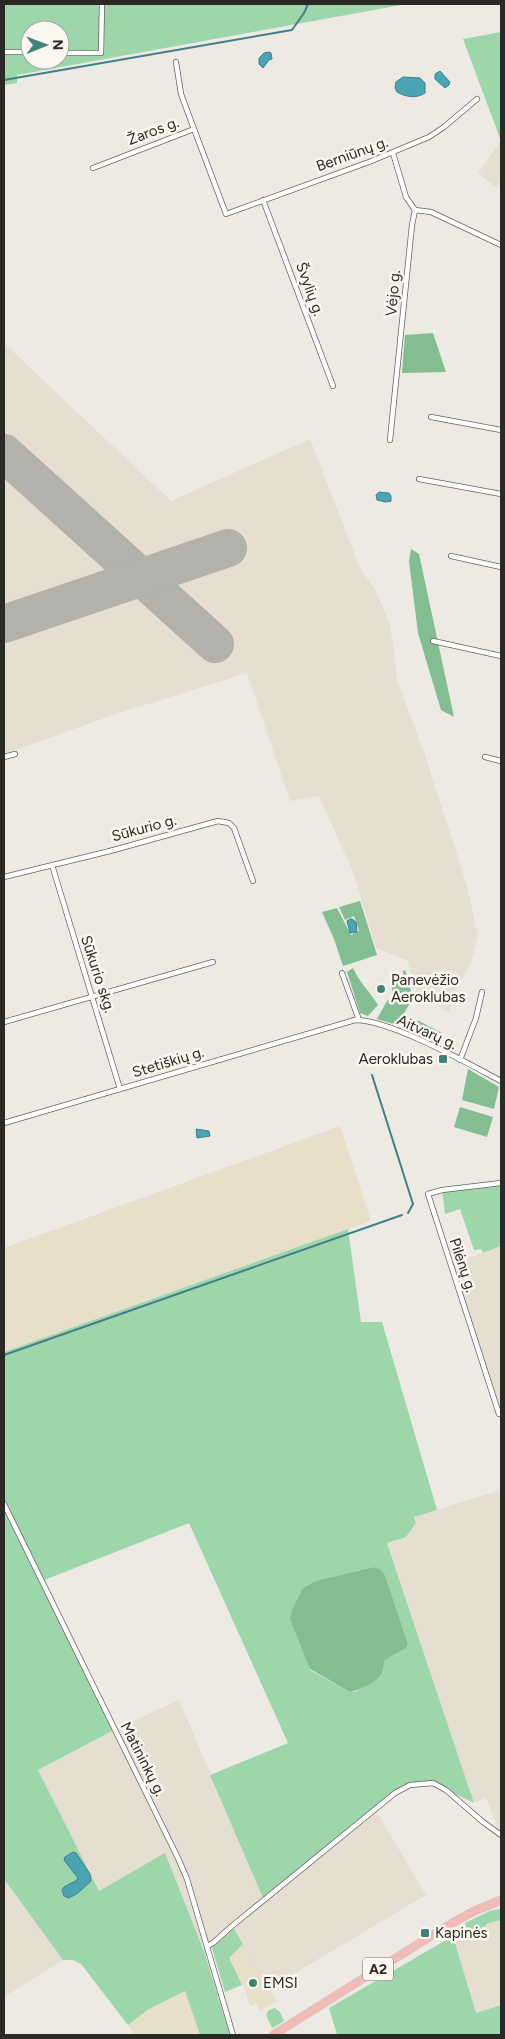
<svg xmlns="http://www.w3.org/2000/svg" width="505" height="2039" font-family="Figtree,sans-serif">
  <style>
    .commercial { fill: #e8dfca }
    .built { fill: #e4dfd1 }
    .green { fill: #9ed6ab; fill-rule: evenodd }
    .forest { fill: #83be92 }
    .water { fill: #49a4b3; stroke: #407f89 }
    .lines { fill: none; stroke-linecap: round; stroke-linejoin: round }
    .stream { stroke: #407f89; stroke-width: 2 }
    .runway { stroke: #b2b1ab; stroke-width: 38 }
    .street-casing { stroke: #66645e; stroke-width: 6 }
    .highway-casing { stroke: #c8c7c7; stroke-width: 9 }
    .street { stroke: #fff; stroke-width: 4.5 }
    .highway { stroke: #f1bcb5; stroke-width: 8 }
    .poi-dot { fill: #408375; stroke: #f9f7f0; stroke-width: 2 }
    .labels { text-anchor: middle; stroke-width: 5; stroke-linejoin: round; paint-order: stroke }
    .shield { fill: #f9f7f0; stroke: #686763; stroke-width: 1 }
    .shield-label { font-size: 14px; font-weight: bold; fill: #2a2926 }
    .street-label { font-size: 15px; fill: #2a2926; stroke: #f9f7f0 }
    .poi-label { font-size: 15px; fill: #2a2926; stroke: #f9f7f0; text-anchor: start }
  </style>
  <rect width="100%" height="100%" fill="#eceae3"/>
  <g class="commercial">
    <polygon points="340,1126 371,1221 4,1352 4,1248"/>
    <polygon points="243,1944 277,2001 260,2011 256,2004 250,2006 245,1990 228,1958"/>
    <polygon points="185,1991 200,2035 135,2035 128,2025 149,2009"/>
  </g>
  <g class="built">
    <polygon points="501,141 501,180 496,187 478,173"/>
    <polygon points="4,343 171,501 310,439 360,568 376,591 389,622 394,649 397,680 425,755 467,886 478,936 471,962 452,997 449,1013 417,992 407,960 376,948 353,872 319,796 290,801 247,673 116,714 4,754"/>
    <polygon points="501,1246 501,1411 452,1264"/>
    <polygon points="501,1490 501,1829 499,1831 486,1798 474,1803 387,1542 406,1537 416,1523 414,1517"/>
    <polygon points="179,1700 264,1899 375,1809 426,1895 268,1989 234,1930 205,1954 165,1854 99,1891 38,1770 114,1730"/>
    <polygon points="4,1879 63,1960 4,1997"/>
    <polygon points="501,1920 501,2005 476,2013 453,1936 467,1933 486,1926 486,1924"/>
  </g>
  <g class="green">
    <path d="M4,4H407L17,75V83L4,85ZM30,30H60V60H30Z"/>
    <polygon points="501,32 501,141 463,39"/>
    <polygon points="501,1183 501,1246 483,1253 481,1249 474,1250 460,1209 445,1214 442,1190"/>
    <path d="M348,1229L361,1322H382L437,1510L414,1517L416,1523L406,1537L387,1543L474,1803L433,1783L421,1782L395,1793L264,1900L210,1775L288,1743L189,1523L42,1581L114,1730L38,1770L99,1891L165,1853L205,1954L230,2035H200L185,1991L149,2009L128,2025L81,1964L73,1960H63L4,1879V1352ZM374,1567L380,1569L385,1575L408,1644L406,1648L385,1660L382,1673L355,1692H350L310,1670L303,1588L315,1581Z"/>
    <polygon points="501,1909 501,1920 486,1924 486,1926 467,1933 465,1923 490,1911"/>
    <polygon points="234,1929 243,1944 229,1958 242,1985 225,1992 212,1948"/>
    <polygon points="453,1936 476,2013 501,2005 501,2035 337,2035 329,2008"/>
    <polygon points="275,2008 280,2012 284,2021 272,2028 266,2015 269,2010"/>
  </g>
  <g class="forest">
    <polygon points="433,333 446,372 402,373 405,335"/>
    <polygon points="411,549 419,554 454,717 441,710 418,633 409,561"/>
    <polygon points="360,901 377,955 343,966 334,939 322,912 337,908 351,935 359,931 354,916 345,920 339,907"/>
    <path d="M353,968C359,982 370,992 378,1005L368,1016L360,1013L347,972Z"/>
    <polygon points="405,970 413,998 397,1025 377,1019 387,1001 394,997 391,985 404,980 403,971"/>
    <polygon points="413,1018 442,1033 438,1044 407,1030"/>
    <polygon points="468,1069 499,1087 494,1109 462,1100"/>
    <polygon points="460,1107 493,1117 487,1137 454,1127"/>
    <path d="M374,1567L380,1569L385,1575L408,1644L406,1648L385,1660C384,1664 383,1669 382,1673C378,1681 358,1691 350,1692L310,1669L290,1619L292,1610L303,1588L315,1581Z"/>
  </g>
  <g class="water">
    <polygon points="269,52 271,53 272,59 269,60 263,68 259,64 259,58 264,53"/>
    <polygon points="440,71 450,82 449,85 445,88 435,79 435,74"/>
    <path d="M403,77L420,78L425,83V93C416,99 406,97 397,92L395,88L396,82Z"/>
    <polygon points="379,492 389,493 391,496 391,501 385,502 377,500 376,495"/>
    <polygon points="350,919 352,919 356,922 357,932 350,933 347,921"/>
    <polygon points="196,1129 209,1131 210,1136 197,1138"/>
    <polygon points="73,1852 76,1853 90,1874 91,1881 78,1893 69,1898 64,1896 62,1890 64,1887 77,1880 78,1878 64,1860 65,1857"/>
  </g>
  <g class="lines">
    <g class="stream">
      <polyline points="4,80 292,30 304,13 308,4"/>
      <polyline points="372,1075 413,1204 408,1213"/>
      <polyline points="4,1355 402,1215"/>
    </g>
    <g class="runway">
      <polyline points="4,453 215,644"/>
      <polyline points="4,624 228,548"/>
    </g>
    <defs>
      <g id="street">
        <polyline points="4,52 30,52"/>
        <polyline points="60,53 101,53 102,4"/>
        <polyline points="176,62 181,94 194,129"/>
        <polyline points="93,168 194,129 226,214 369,162 429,137 444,127 477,99"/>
        <polyline points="263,200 333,386"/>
        <polyline points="415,210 431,212 501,245"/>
        <polyline points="431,417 501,430"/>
        <polyline points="390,440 412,225 415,210 406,197 393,153"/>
        <polyline points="419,479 501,494"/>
        <polyline points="451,556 501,567"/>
        <polyline points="433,641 501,656"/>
        <polyline points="4,757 15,754"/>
        <polyline points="485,757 501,761"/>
        <polyline points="52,865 120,1089"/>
        <polyline points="4,877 110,851 218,821 229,823 234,828 253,881"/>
        <polyline points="342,973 359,1020"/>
        <polyline points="4,1022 213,962"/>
        <polyline points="460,1060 476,1018 482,992"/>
        <path d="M4,1123L355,1020C391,1020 467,1063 501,1081"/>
        <polyline points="499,1414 428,1194 442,1190 501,1183"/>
        <polyline points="4,1504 178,1858 187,1879 233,2035"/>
        <polyline points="207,1946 213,1943 232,1926 395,1793 410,1785 433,1783 446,1790 483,1822 501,1835"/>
      </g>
      <polyline id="highway" points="273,2035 439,1931 472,1912 501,1900"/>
    </defs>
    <use href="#street" class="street-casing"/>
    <use href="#highway" class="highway-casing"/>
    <use href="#street" class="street"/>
    <use href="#highway" class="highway"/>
  </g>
  <g class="poi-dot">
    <circle cx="381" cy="989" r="5"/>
    <rect x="438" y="1054" width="10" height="10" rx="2.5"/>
    <rect x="420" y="1928" width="10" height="10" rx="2.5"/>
    <circle cx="253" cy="1983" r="5"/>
  </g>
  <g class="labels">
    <rect class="shield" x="363" y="1957.5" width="30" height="23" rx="4"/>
    <g class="shield-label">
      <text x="378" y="1974">A2</text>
    </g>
    <g class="street-label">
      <text transform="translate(153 131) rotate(-21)" y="5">Žaros g.</text>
      <text transform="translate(352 154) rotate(-20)" y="5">Berniūnų g.</text>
      <text transform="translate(310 289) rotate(70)" y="5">Švylių g.</text>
      <text transform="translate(393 293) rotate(-85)" y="5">Vėjo g.</text>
      <text transform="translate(144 828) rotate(-15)" y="5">Sūkurio g.</text>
      <text transform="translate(98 974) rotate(72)" y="5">Sūkurio skg.</text>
      <text transform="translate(427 1032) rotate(24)" y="5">Aitvarų g.</text>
      <text transform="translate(168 1062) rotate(-17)" y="5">Stetiškių g.</text>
      <text transform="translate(463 1265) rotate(72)" y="5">Pilėnų g.</text>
      <text transform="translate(143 1759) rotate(63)" y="5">Matininkų g.</text>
    </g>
    <g class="poi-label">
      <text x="391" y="985">Panevėžio<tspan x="391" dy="17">Aeroklubas</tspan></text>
      <text x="433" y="1064" text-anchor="end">Aeroklubas</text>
      <text x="435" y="1938">Kapinės</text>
      <text x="263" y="1988">EMSI</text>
    </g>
  </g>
  <rect width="505" height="2039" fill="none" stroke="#2a2926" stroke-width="10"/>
  <g transform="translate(45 45) rotate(89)"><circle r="24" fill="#f9f7f0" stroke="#a6a59f"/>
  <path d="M0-4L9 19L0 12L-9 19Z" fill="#408375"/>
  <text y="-8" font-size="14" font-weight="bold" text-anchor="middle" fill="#2a2926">N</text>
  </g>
</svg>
